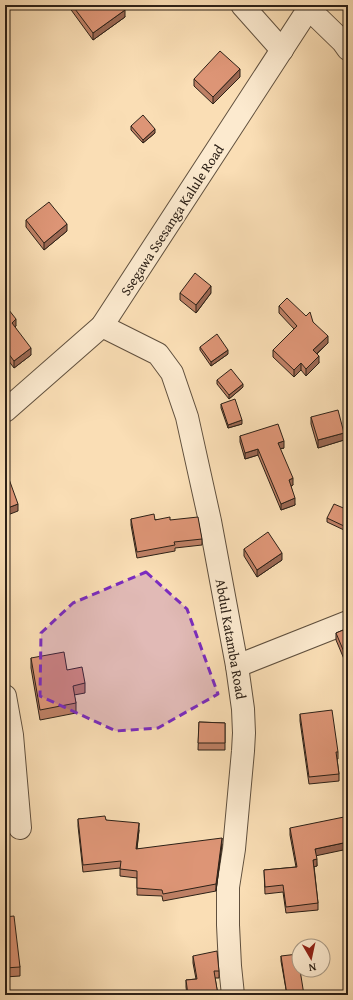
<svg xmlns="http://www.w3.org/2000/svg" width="353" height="1000" font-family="'Gentium Book Plus',serif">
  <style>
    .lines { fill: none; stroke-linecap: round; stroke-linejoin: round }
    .minor-casing { stroke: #60503e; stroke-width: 24 }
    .minor { stroke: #fceacf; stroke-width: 22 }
    .wall { fill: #be8065; stroke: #2d2117 }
    .shaded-wall { fill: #9b6853; stroke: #2d2117 }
    .building { fill: #dd9576; stroke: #2d2117 }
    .marked { fill: #7b2cbf; fill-opacity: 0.2; stroke: #7b2cbf; stroke-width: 3; stroke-dasharray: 8 5; stroke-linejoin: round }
    .labels { text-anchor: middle; stroke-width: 4; stroke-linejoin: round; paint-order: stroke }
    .street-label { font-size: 14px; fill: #2d2117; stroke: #fceacf }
  </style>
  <rect width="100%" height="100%" fill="#fadeb5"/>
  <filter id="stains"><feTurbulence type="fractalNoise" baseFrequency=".005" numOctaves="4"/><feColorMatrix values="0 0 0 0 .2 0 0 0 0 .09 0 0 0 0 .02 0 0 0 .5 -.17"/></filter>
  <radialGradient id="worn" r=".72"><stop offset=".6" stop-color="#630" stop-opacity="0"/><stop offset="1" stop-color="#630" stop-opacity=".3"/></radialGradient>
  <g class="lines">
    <defs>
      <g id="minor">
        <polyline points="242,5 282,50"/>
        <polyline points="309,9 343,42 348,49"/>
        <polyline points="102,326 158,354 172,373 187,417 210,521 237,666 243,709 244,733 243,751 234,849 228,887 228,925 230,966 233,995"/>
        <polyline points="5,411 102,326 311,5"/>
        <polyline points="237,666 348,622"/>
        <polyline points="5,696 12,735 20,828"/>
      </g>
    </defs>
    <use href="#minor" class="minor-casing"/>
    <use href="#minor" class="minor"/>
  </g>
  <g class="wall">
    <polygon points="69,5 121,5 125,17 93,40 69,7"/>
    <polygon points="240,77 213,104 194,86 194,79"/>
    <polygon points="131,126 155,133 143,143 131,130"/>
    <polygon points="26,220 67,231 44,250 26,227"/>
    <polygon points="180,293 211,293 196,313 180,300"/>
    <polygon points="5,305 16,326 15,327 31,355 14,368 5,356"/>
    <polygon points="279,306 313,322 328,343 317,354 319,363 306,376 301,370 294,377 273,357 273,350 294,329 279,313"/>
    <polygon points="200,347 228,354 211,366 200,350"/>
    <polygon points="348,376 348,393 344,389 344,379"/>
    <polygon points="217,380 243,387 229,399 217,384"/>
    <polygon points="221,404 242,424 228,428 221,408"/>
    <polygon points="311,417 344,440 318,448 311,424"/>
    <polygon points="240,436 284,448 280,449 293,485 291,486 295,505 281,510 258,455 245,459 240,442"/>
    <polygon points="348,510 348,522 344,530 327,522 327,518"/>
    <polygon points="131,519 170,520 202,539 202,545 175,548 175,551 137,558 131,525"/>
    <polygon points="244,549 282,560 257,577 244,556"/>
    <polygon points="348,628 344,659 336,640 336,633"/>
    <polygon points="31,658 67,670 85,683 85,693 74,695 76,703 76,713 40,720 31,668"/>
    <polygon points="300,714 338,752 338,759 337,759 339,774 339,781 309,784 300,721"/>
    <polygon points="199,722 225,723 225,750 198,750"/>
    <polygon points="78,819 106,820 139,830 137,849 222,844 216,891 163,901 162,896 137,895 137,878 120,876 120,868 83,872 78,826"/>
    <polygon points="290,828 316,856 317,866 314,866 318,903 318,910 286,913 283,892 265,894 264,870 296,867 290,835"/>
    <polygon points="5,917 20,967 20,976 5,977"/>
    <polygon points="193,956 219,971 219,978 215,978 218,995 187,995 186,987 186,980 196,979 193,963"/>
    <polygon points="281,956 304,995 287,995 281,961"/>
  </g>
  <g class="shaded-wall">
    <polygon points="125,10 125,17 93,40 93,33"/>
    <polygon points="240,69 240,77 213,104 213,97"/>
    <polygon points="155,129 155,133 143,143 143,140"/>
    <polygon points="67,224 67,231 44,250 44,243"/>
    <polygon points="211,286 211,293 196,313 196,305"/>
    <polygon points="16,319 16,326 12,330 12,323"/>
    <polygon points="328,336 328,343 313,357 313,350"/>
    <polygon points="31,348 31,355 14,368 14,361"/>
    <polygon points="228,350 228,354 211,366 211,362"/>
    <polygon points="319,356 319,363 306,376 306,369"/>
    <polygon points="301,363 301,370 294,377 294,370"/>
    <polygon points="243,384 243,387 229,399 229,395"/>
    <polygon points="242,420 242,424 228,428 228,425"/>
    <polygon points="344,433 344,440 318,448 318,440"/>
    <polygon points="284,441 284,448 278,449 278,443"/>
    <polygon points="258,449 258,455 245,459 245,453"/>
    <polygon points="293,478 293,485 289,487 289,480"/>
    <polygon points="295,498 295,505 281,510 281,504"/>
    <polygon points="18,504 18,511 5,516 5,509"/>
    <polygon points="348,518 348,522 344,530 344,526"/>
    <polygon points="282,553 282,560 257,577 257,570"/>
    <polygon points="348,650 348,657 344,659 344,652"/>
    <polygon points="139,823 139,830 136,856 136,849"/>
    <polygon points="222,838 222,844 216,891 216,884"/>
    <polygon points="348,842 348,849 315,856 315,849"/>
    <polygon points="317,859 317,866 313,867 313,860"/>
  </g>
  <g class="building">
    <polygon points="72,5 121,5 125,10 93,33"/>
    <polygon points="220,51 240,69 213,97 194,79"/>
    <polygon points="143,115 155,129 143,140 131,126"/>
    <polygon points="49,202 67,224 44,243 26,220"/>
    <polygon points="195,273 211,286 196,305 180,293"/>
    <polygon points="287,298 306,316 310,312 313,322 328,336 313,350 319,356 306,369 301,363 294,370 273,350 297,326 279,306"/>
    <polygon points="5,305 16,319 12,323 31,348 14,361 5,349"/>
    <polygon points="217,334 228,350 211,362 200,347"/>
    <polygon points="231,369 243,384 229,395 217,380"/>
    <polygon points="348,376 348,383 344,379"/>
    <polygon points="235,399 242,420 228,425 221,404"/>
    <polygon points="338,410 344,433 318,440 311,417"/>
    <polygon points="278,424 284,441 278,443 293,478 289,480 295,498 281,504 258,449 245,453 240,436"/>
    <polygon points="5,468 18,504 5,509"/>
    <polygon points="334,504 348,510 348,518 344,526 327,518"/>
    <polygon points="154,514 155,520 170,517 170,520 198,517 202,539 174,542 175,545 137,552 131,519"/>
    <polygon points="268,532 282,553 257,570 244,549"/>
    <polygon points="348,628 348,650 344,652 336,633"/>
    <polygon points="64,652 67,670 82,667 85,683 73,686 76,703 40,710 31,658"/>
    <polygon points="332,710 338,752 336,752 339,774 309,777 300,714"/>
    <polygon points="199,722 225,723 225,743 198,743"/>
    <polygon points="105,816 106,820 139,823 136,849 222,838 216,884 163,894 162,890 137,888 137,871 120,869 121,861 83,865 78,819"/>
    <polygon points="344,817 348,835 348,842 315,849 317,859 313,860 318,903 286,907 283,885 265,887 264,870 297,867 290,828"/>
    <polygon points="14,916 20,967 5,968 5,917"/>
    <polygon points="217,951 219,971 214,971 218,995 188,995 186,980 197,979 193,956"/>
    <polygon points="298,954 299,961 299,970 300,970 304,995 287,995 281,956"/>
  </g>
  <path class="marked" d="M146,572L187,609L218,694L158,728L116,731L40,696L41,633L73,603Z"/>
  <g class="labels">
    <g class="street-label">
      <text transform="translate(172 220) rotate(-57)" y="5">Ssegawa Ssesanga Kalule Road</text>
      <text transform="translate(231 639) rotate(80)" y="5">Abdul Katamba Road</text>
    </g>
  </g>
  <rect width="353" height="1000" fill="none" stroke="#fadeb5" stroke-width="20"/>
  <rect x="6" y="6" width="341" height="988" fill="none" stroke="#2d2117" stroke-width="2"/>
  <rect x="10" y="10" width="333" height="980" fill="none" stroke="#2d2117"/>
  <g transform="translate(311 958) rotate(171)"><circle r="19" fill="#fceacf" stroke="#a99a85"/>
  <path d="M0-3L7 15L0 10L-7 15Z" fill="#8f2418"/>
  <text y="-6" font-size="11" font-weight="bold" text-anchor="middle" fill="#2d2117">N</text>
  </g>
  <rect width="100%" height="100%" filter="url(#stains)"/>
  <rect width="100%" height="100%" fill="url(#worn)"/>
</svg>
